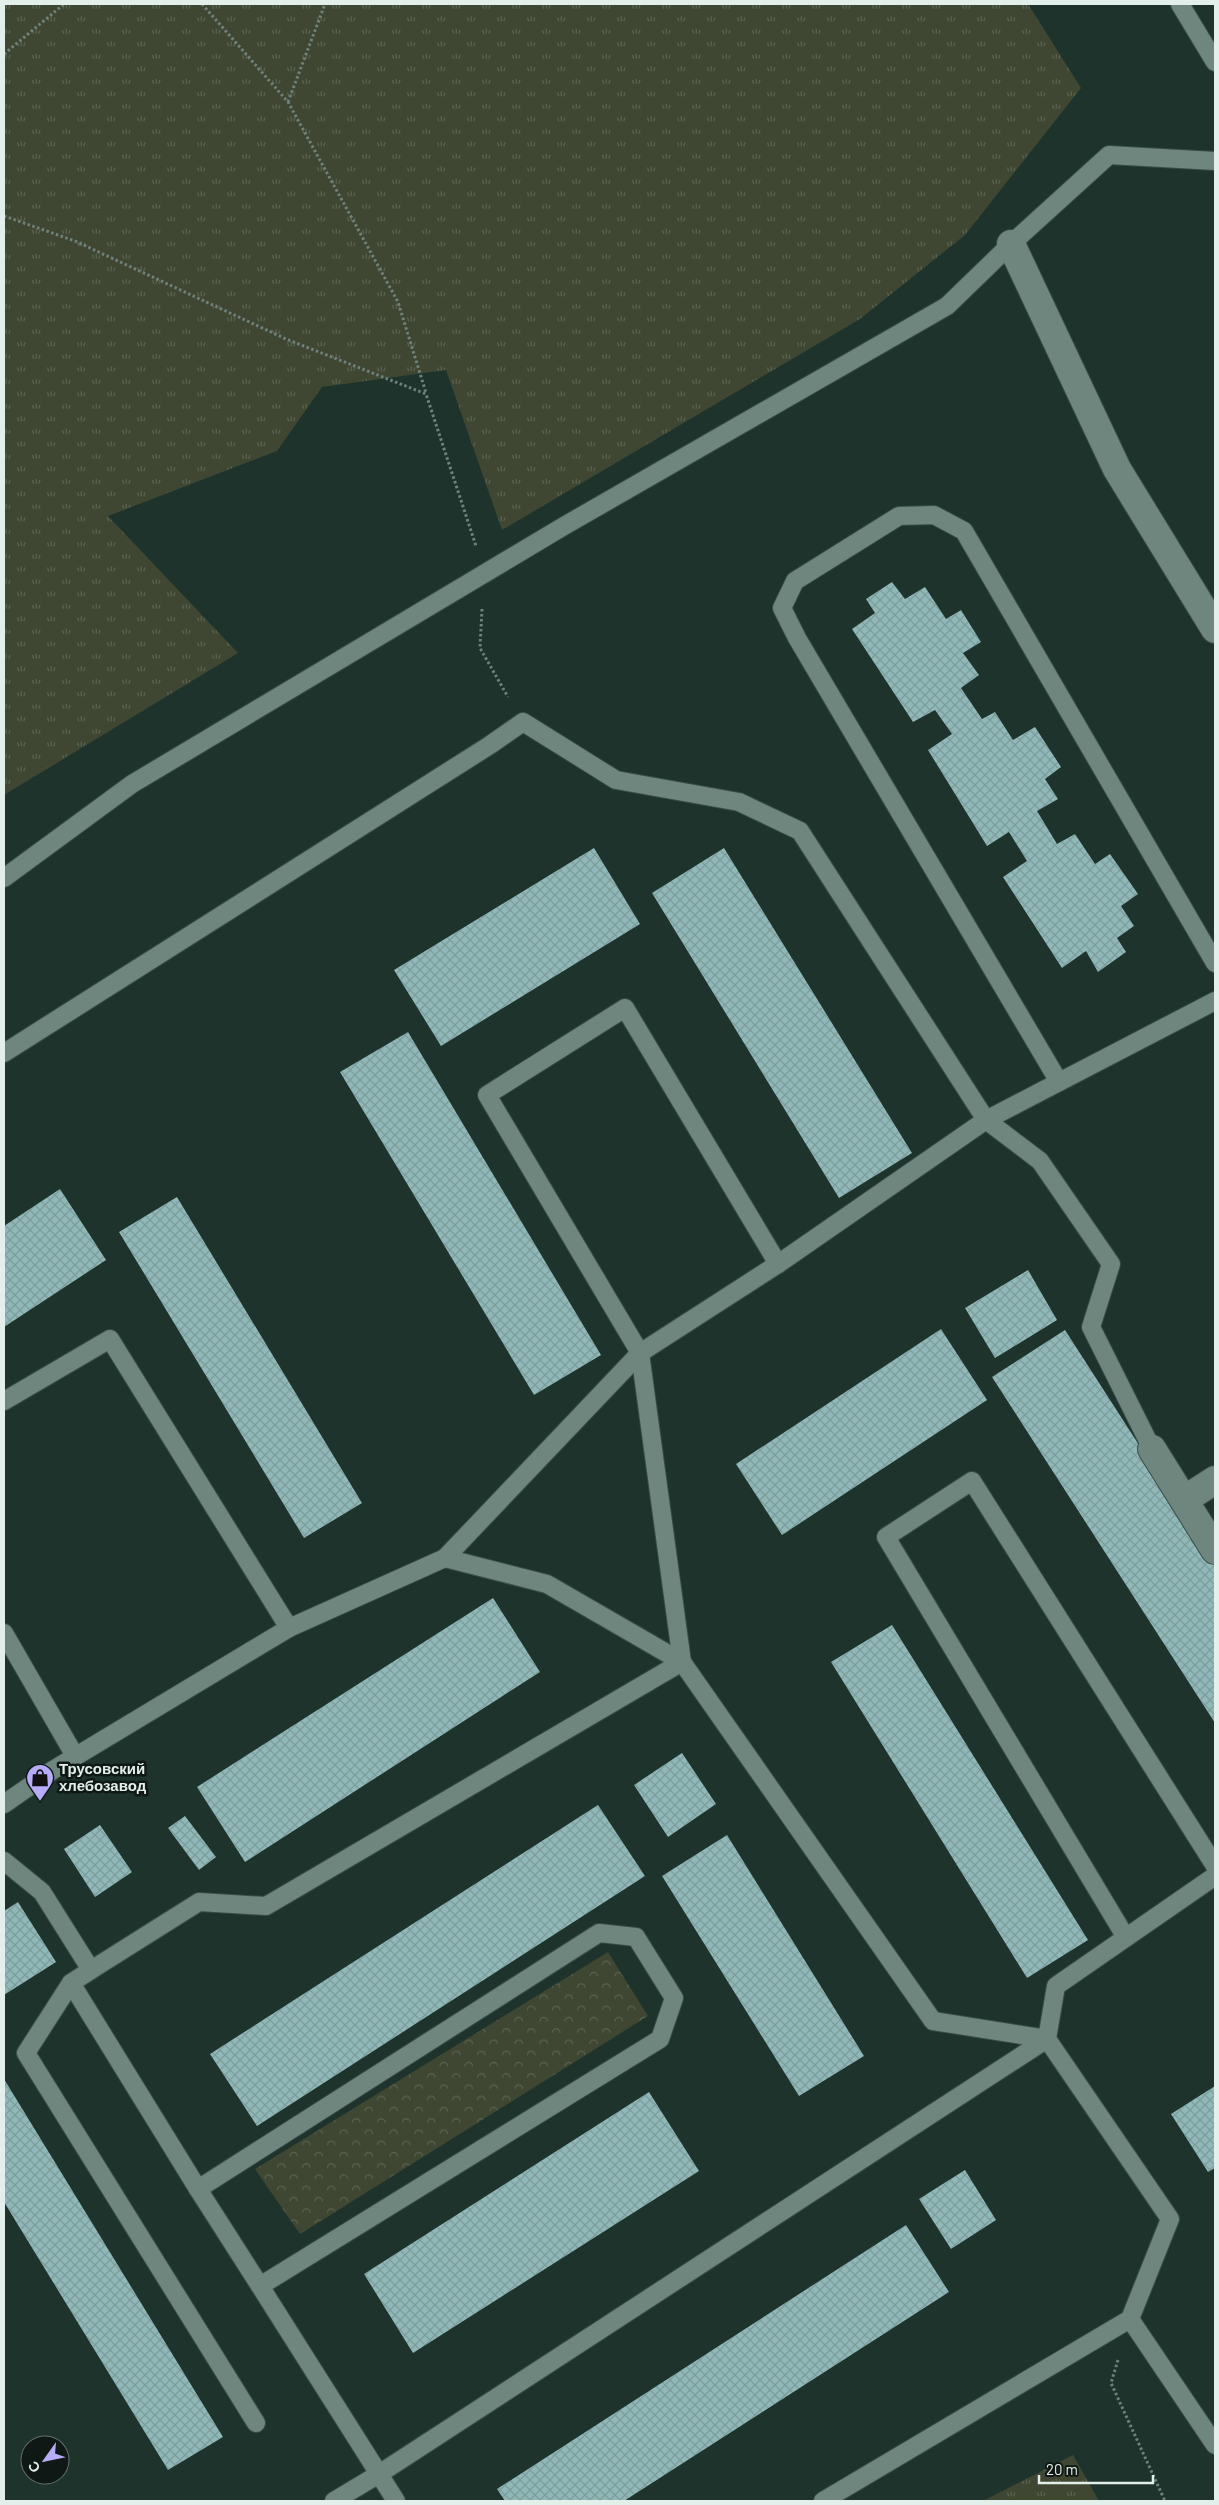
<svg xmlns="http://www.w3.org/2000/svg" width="1219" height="2505" font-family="Barlow,sans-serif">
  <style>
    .grass { fill: url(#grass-tufts) }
    .park { fill: url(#park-crowns) }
    .building { fill: url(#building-cross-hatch) }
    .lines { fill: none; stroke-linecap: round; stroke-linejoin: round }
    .lane-casing { stroke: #3a4d48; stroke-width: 20 }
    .street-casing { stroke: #3a4d48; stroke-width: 30 }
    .path { stroke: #6f817b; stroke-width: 3; stroke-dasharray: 2.5 2.5; stroke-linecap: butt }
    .lane { stroke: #6e867e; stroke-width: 18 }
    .street { stroke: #6e867e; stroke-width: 28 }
    .labels { text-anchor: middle; stroke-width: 5; stroke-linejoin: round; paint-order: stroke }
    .poi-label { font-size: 15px; font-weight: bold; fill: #e2efea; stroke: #0f1815; text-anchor: start }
  </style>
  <defs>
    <pattern id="grass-tufts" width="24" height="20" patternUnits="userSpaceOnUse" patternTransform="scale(1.25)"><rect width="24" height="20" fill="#3f4732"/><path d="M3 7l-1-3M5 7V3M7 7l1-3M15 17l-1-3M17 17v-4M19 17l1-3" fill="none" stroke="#5a6250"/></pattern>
    <pattern id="park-crowns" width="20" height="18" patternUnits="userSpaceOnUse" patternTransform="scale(1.25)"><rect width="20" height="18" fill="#3f4732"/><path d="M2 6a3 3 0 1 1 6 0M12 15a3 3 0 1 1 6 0" fill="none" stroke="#5a6250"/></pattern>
    <pattern id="building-cross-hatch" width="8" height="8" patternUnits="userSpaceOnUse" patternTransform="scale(1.25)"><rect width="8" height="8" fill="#90b8b8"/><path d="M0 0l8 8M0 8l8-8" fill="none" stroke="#7d9c9c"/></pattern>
  </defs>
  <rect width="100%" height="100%" fill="#1d332c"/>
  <g class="grass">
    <polygon points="4,4 1028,4 1081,88 965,235 860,319 502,530 446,370 322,387 277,451 108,516 238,653 4,795"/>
    <polygon points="1073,2455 1099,2501 983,2501"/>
  </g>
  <polygon class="park" points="608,1952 648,2016 300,2234 255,2169"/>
  <g class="building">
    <polygon points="892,582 905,599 925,587 946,619 961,610 981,642 963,653 979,675 961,688 982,719 995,712 1013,740 1035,727 1061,767 1045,779 1058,799 1037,811 1057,844 1075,834 1095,864 1110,854 1138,894 1121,906 1134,926 1117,938 1126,952 1098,972 1086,951 1062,968 1003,877 1027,861 1009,832 987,846 928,750 952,734 935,710 913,722 852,629 875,613 866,599"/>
    <polygon points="594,848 640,924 441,1046 394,970"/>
    <polygon points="724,848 912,1153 839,1198 652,893"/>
    <polygon points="408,1032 601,1355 534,1395 340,1072"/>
    <polygon points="60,1189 106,1260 4,1327 4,1226"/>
    <polygon points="177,1197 362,1503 304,1538 119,1232"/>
    <polygon points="1028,1270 1057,1320 995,1358 965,1308"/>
    <polygon points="941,1329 987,1400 782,1535 736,1464"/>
    <polygon points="1065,1330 1215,1563 1215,1723 992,1377"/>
    <polygon points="493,1598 540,1672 245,1862 197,1787"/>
    <polygon points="892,1625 1088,1940 1027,1978 831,1662"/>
    <polygon points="682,1753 716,1804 668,1837 634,1785"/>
    <polygon points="598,1805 645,1876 257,2126 210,2054"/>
    <polygon points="185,1816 216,1857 199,1870 168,1828"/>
    <polygon points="100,1825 132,1872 95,1897 64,1849"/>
    <polygon points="727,1835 864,2056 799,2096 662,1876"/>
    <polygon points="18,1902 56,1962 4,1995 4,1911"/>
    <polygon points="4,2079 223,2437 168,2470 4,2202"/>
    <polygon points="1215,2086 1215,2168 1208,2172 1171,2114"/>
    <polygon points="649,2092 699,2171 413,2353 364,2274"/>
    <polygon points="965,2170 996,2220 951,2249 919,2199"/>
    <polygon points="906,2225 949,2292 624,2501 505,2501 497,2489"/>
  </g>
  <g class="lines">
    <defs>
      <g id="lane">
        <polyline points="1180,4 1215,62"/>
        <polyline points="4,878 132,784 564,526 947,306 1011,244 1109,155 1215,161"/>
        <polyline points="4,1053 490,745 523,722 616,780 739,802 800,831 986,1120 1215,1001"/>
        <polyline points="1059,1082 797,638 782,608 795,581 899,516 934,515 964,531 1215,963"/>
        <polyline points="4,1401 110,1339 289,1628"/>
        <polyline points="445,1558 640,1353 778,1264 986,1120 1040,1161 1111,1264 1091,1327 1152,1449"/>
        <polyline points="4,1633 75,1756"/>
        <polyline points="4,1804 53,1770 289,1628 445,1558 547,1584 682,1662 933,2021 1047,2039"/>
        <polyline points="4,1861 42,1892 91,1970 71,1983 26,2053 256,2423"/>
        <polyline points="1215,1876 1056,1986 1047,2039 1170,2219 1130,2319 1215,2445"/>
        <polyline points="1125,1936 886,1537 972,1481 1215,1866"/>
        <polyline points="91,1970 199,1902 266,1906 682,1662 640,1353 487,1095 625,1008 778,1264"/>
        <polyline points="71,1983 198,2189 599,1933 636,1937 674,1998 660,2039 260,2286 379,2474 1047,2039"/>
        <polyline points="198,2189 260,2286"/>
        <polyline points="334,2501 379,2474 396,2501"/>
        <polyline points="823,2501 1130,2319"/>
      </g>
      <g id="street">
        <polyline points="1011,244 1117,469 1215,629"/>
        <polyline points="1152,1449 1215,1550"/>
        <polyline points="1184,1500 1215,1480"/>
      </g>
    </defs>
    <use href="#lane" class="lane-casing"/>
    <use href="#street" class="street-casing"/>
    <g class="path">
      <polyline points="202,4 288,102 398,302 426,393"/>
      <polyline points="4,54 64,4"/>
      <polyline points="288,102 325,4"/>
      <polyline points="4,216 75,241 286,339 426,394 476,546"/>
      <polyline points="482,609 480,648 508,697"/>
      <polyline points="1118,2360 1111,2383 1165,2501"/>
    </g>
    <use href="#lane" class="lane"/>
    <use href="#street" class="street"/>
  </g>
  <defs>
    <symbol id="shop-pin" viewBox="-11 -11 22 30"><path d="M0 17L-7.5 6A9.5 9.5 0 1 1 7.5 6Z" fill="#b6acf8" stroke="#0f1815"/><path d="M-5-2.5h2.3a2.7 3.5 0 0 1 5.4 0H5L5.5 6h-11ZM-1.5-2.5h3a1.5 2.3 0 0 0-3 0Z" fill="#111"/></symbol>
  </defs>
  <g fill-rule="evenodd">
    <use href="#shop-pin" x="24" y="1762" width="32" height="43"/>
  </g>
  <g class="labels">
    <g class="poi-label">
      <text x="59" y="1774">Трусовский<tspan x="59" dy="17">хлебозавод</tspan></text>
    </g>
  </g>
  <rect width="1219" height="2505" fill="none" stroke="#e2efea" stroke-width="10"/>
  <g transform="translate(45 2460) rotate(237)"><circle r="24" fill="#0f1815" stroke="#636e6a"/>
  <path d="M0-4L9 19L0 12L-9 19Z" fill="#b6acf8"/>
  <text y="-8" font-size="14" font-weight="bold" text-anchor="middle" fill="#e2efea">С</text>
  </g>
  <path d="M1039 2475v8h114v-8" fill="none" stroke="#e2efea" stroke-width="2.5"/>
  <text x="1046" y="2475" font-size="15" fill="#e2efea" stroke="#0f1815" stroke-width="4" paint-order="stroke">20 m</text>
</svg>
